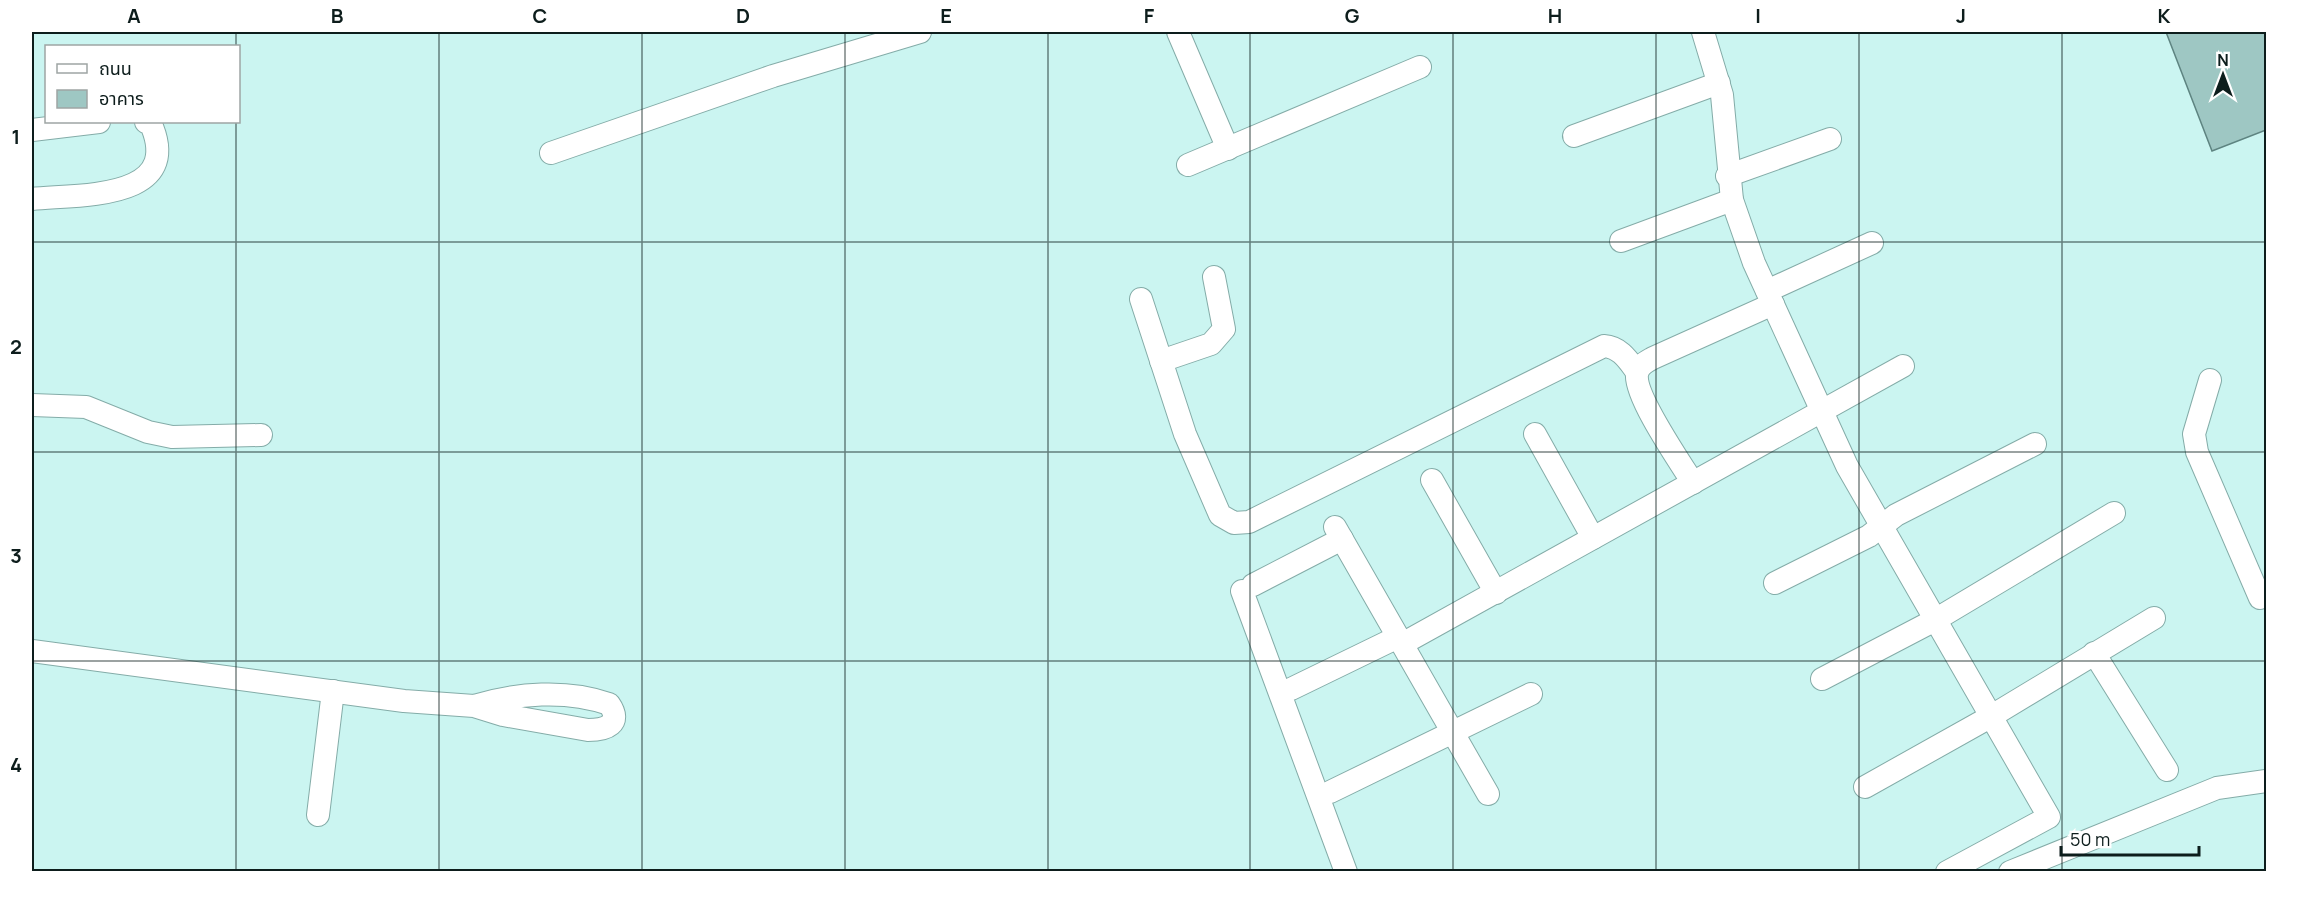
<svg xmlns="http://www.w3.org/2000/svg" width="2298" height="903" font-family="Manrope,'Noto Sans Thai',sans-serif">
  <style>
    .building { fill: #9ec7c3; stroke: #5e8481; stroke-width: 1.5 }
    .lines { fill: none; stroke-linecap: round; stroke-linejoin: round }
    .minor-casing { stroke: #84aca8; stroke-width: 24 }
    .minor { stroke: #fff; stroke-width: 22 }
    .grid { fill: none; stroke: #0d1d1c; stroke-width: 1.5; stroke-opacity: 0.55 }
    .neatline { fill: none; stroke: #0d1d1c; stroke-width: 2 }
    .grid-label { font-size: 20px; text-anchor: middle; font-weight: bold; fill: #0d1d1c }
  </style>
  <rect width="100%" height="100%" fill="#cbf5f1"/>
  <polygon class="building" points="2166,32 2266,32 2266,130 2212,151"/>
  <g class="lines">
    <defs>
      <g id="minor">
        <polyline points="1178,32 1228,149"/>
        <polyline points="1703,32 1722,95 1732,200 1754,263 1847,466 2049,817 1947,872"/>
        <polyline points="32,130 99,122"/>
        <polyline points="1574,136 1719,83"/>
        <polyline points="551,153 773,76 920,32"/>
        <polyline points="1188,165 1420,67"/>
        <polyline points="1727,176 1830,139"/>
        <path d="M32,199C80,194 186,201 150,122H146"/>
        <polyline points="1621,241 1732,200"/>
        <polyline points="1767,291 1872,243"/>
        <path d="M1141,299L1185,434L1220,515L1234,523L1249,522L1604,346C1620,347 1628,360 1637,372"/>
        <polyline points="1161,361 1211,344 1224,329 1214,277"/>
        <polyline points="2210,380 2194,434 2197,452 2260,598"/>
        <polyline points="32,405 86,407 148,432 172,437 261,435"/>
        <polyline points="1535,434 1593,538"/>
        <polyline points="1432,480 1496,593"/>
        <path d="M1693,483C1680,462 1634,396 1637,374C1639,365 1646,362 1653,358L1773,304"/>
        <polyline points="1335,527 1488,794"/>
        <polyline points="1775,583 1869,536 1896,515 2035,444"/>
        <polyline points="1253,585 1342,539"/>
        <polyline points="1242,591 1346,872"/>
        <polyline points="1402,644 1903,366"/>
        <path d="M32,651L404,701L474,706L503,715L588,730C606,730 623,724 609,704C567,689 516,693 474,706"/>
        <polyline points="2094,653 2167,770"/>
        <polyline points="1822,679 1935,620 2114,513"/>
        <polyline points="1291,689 1398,637"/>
        <polyline points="1865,787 1990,717 2154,618"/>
        <polyline points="1330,792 1531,694"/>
        <polyline points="318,815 333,691"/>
        <polyline points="2010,872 2217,788 2266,781"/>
      </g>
    </defs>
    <use href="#minor" class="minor-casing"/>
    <use href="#minor" class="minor"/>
  </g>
  <path class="grid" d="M236,32V46M439,32V872M642,32V872M845,32V872M1048,32V872M1250,32V872M1453,32V872M1656,32V872M1859,32V872M2062,32V872M236,122V872M32,242H2266M32,452H2266M32,661H2266"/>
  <rect width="2298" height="903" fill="none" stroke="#ffffff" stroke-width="66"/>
  <rect x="45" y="45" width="195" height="78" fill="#ffffff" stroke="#9ea5a4" stroke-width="1.5"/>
  <rect x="57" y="64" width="30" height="9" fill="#ffffff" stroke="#9ea5a4" stroke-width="1.5"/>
  <text x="99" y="75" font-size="18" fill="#0d1d1c">ถนน</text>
  <rect x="57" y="90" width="30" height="18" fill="#9ec7c3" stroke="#9ea5a4" stroke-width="1.5"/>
  <text x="99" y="105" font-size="18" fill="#0d1d1c">อาคาร</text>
  <g transform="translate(2223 75)" stroke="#ffffff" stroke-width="4.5" paint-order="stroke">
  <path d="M0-4.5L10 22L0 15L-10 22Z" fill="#0d1d1c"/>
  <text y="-9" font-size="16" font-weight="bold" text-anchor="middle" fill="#0d1d1c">N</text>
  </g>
  <path d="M2061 846v9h138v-9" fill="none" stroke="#0d1d1c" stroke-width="3"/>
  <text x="2070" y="846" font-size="18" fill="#0d1d1c" stroke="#ffffff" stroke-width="4.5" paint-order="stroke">50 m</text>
  <rect x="33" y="33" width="2232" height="837" class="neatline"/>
  <g class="grid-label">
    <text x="134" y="23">A</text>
    <text x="337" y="23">B</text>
    <text x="540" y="23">C</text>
    <text x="743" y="23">D</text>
    <text x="946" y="23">E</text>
    <text x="1149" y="23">F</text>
    <text x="1352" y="23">G</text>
    <text x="1555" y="23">H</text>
    <text x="1758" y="23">I</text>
    <text x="1961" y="23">J</text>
    <text x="2164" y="23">K</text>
    <text x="16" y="144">1</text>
    <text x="16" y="354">2</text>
    <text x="16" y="563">3</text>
    <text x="16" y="772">4</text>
  </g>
</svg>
